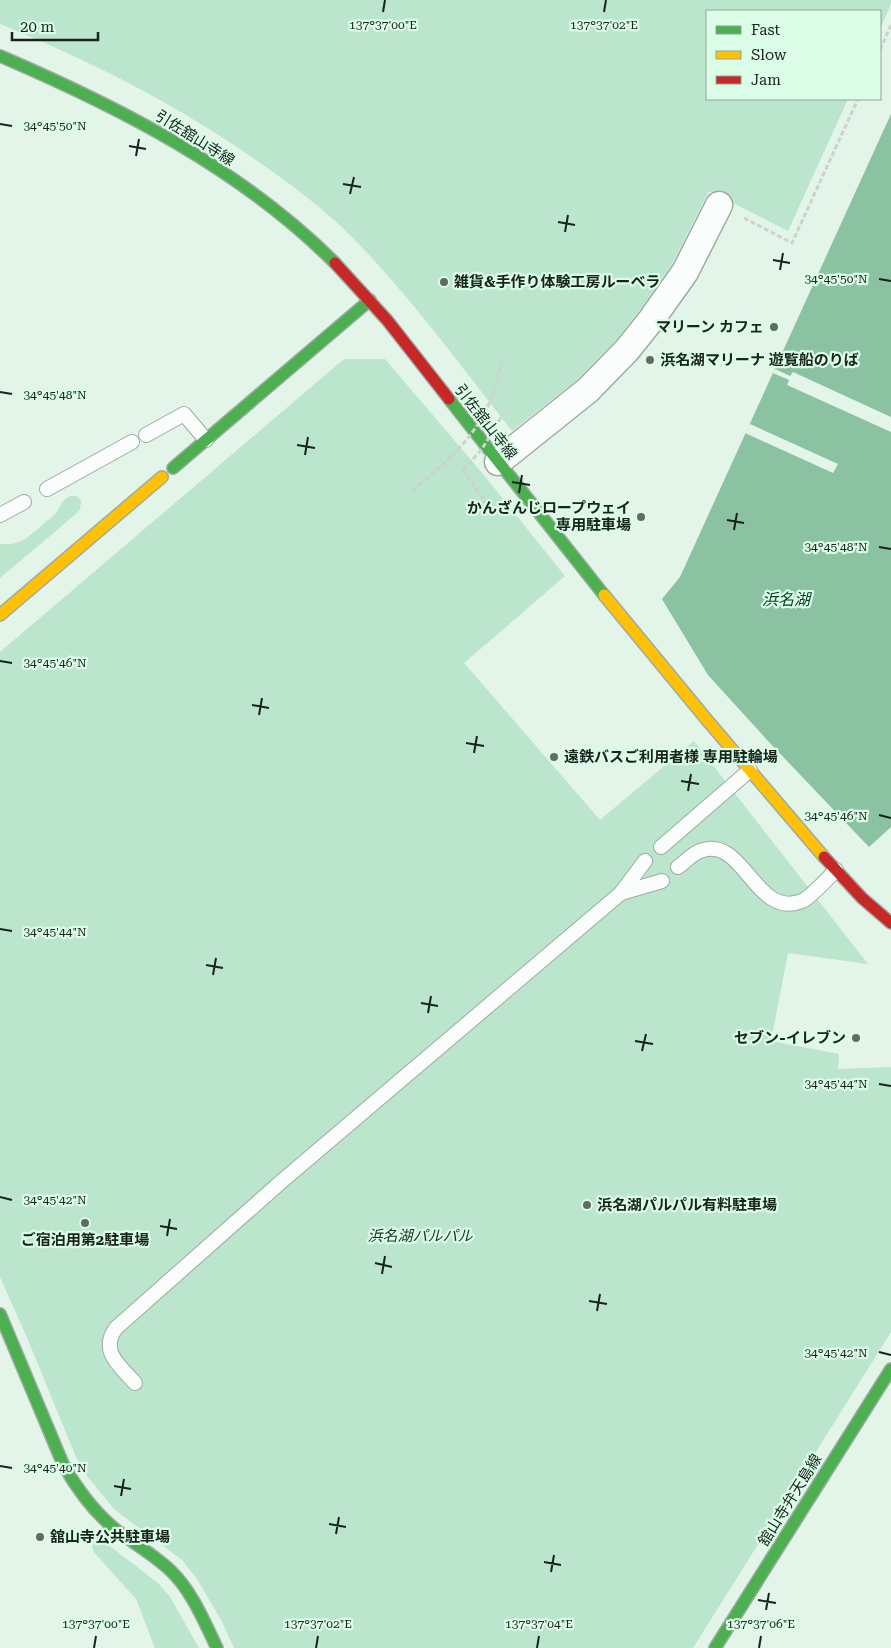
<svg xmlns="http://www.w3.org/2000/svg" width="891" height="1648" font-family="'Roboto Serif','Noto Sans JP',serif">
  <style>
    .green { fill: #bbe5cc }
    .water { fill: #8ac2a2 }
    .pier { fill: #e3f4e9 }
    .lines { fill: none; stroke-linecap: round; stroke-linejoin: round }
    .lane-casing { stroke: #9eaba3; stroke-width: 16 }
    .street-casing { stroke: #9eaba3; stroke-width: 29 }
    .fast-casing { stroke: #9eaba3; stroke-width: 14 }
    .slow-casing { stroke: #9eaba3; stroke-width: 14 }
    .jam-casing { stroke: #9eaba3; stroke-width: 14 }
    .path { stroke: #cdd2cf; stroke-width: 3; stroke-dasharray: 5 2.5; stroke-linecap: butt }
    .lane { stroke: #fbfdfc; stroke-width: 14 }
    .street { stroke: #fbfdfc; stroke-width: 26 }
    .fast { stroke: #4caf50; stroke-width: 11 }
    .slow { stroke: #ffc107; stroke-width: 11 }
    .jam { stroke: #c62828; stroke-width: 11 }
    .path-bridge { stroke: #cdd2cf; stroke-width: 3; stroke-dasharray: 5 2.5; stroke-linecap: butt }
    .ticks { fill: none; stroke: #17231c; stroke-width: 2 }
    .poi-dot { fill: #5e6c64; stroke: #dbfce7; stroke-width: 2 }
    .labels { text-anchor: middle; stroke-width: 4.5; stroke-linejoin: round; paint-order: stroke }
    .street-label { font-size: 15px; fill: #17231c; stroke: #dbfce7 }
    .poi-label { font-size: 15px; font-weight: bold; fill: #17231c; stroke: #dbfce7; text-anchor: start }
    .park-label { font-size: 15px; font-style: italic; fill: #143423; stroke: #dbfce7 }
    .water-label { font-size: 16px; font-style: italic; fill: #044126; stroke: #dbfce7 }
    .ticks-label { font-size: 12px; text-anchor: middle; fill: #17231c; stroke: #dbfce7; stroke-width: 4.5; stroke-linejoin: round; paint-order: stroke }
  </style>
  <rect width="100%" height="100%" fill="#e3f4e9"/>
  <g class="green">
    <path d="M0,0H891V4L880,29V11H707V99H848L788,231L709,191L672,264L639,311L616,340L578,379L512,431C460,365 410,296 351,236C325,210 296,188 266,167C182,107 95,63 0,24Z"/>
    <polygon points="344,359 385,359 483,474 565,576 464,663 600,820 694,741 868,964 788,953 771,1041 839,1054 838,1069 891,1067 891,1332 693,1648 234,1648 221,1620 197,1579 182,1560 115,1510 87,1476 76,1457 28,1340 0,1277 0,652"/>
    <path d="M71,496H76L81,500L80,509L77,513L0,578V544C20,546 27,538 41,526C46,521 52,518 56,513C61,506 61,500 71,496Z"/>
    <polygon points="95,1541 100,1541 107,1544 158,1583 170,1597 199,1648 155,1648 136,1599 93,1551 92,1546"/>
  </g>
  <polygon class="water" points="891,114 891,827 869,847 768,741 708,675 662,599 680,577"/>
  <g class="pier">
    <polygon points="775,369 790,376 793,372 891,417 891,432 787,385 789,380 773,373"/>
    <polygon points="750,424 838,464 833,473 745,433"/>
  </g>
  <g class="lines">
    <defs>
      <g id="lane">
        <polyline points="146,435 184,414 206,440"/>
        <polyline points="47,489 132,442"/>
        <polyline points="0,515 24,502"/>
        <polyline points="661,847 750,770"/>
        <path d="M678,867C685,862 692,854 700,851C744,834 755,920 802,901C811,897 828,878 836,870"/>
        <polyline points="621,893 662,881"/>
        <path d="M135,1383C120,1366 99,1351 116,1328L282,1181L621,893L645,861"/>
      </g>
      <polyline id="street" points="498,462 588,390 627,350 651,320 685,272 719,205"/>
      <g id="fast">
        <path d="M0,56C121,108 241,169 335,263"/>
        <polyline points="449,399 604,595"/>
        <polyline points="173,468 370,300"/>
        <path d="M0,1314L63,1464C77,1489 93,1511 115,1529C133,1543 153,1554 170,1570C192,1591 204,1621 217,1648"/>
        <polyline points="715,1648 891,1369"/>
      </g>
      <g id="slow">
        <polyline points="604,595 707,720 824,857"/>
        <polyline points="0,615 162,477"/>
      </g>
      <g id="jam">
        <polyline points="335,263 387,320 449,399"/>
        <polyline points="824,857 862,898 891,923"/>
      </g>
    </defs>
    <use href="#lane" class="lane-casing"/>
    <use href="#street" class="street-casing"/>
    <use href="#fast" class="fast-casing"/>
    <use href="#slow" class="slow-casing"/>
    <use href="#jam" class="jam-casing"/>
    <g class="path">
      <polyline points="880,50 891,25"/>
      <polyline points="744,218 792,243 858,99"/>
      <polyline points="463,470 493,513 500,508"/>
    </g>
    <use href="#lane" class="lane"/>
    <use href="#street" class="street"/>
    <use href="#fast" class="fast"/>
    <use href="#slow" class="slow"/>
    <use href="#jam" class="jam"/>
    <g class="path-bridge">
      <polyline points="463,470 482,449 503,414"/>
      <path d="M413,490C461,450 493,421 502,356"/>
    </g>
  </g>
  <path class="ticks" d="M383,12L385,0M604,12L606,0M0,124L12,126M129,146L146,149M136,156L139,139M343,184L361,187M350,194L354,177M558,222L575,225M565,232L568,215M773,260L790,263M780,270L783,253M879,279L891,281M0,392L12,394M297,445L315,448M305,455L308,437M512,482L530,485M519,493L522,475M727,520L744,523M734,530L737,513M879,547L891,549M0,661L12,663M252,705L269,708M259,715L262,698M466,743L484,746M474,753L477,736M681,781L699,784M688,791L691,774M879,815L891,818M0,929L12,931M206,965L223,968M213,975L216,958M421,1003L438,1006M428,1013L431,996M635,1041L653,1044M642,1051L646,1034M879,1084L891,1086M0,1197L12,1200M160,1226L177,1229M167,1236L170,1219M375,1263L392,1267M382,1274L385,1256M589,1301L607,1304M597,1311L600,1294M879,1352L891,1355M0,1466L12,1468M114,1486L131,1489M121,1496L124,1479M329,1524L346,1527M336,1534L339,1517M544,1562L561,1565M551,1572L554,1555M758,1600L776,1603M766,1610L769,1593M94,1648L96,1636M316,1648L318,1636M537,1648L539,1636M759,1648L761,1636"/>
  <g class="poi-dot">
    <circle cx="444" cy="282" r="5"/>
    <circle cx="774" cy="327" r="5"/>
    <circle cx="650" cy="360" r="5"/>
    <circle cx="641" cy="517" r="5"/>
    <circle cx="554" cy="757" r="5"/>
    <circle cx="856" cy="1038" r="5"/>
    <circle cx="587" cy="1205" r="5"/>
    <circle cx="85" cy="1223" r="5"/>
    <circle cx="40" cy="1537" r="5"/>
  </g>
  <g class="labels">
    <g class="street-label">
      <text transform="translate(195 138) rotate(32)" y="5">引佐舘山寺線</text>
      <text transform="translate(486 422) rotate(52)" y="5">引佐舘山寺線</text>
      <text transform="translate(790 1500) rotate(-58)" y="5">舘山寺弁天島線</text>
    </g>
    <g class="poi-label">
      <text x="454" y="287">雑貨&amp;手作り体験工房ルーベラ</text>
      <text x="764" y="332" text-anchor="end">マリーン カフェ</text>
      <text x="660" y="365">浜名湖マリーナ 遊覧船のりば</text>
      <text x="631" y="513" text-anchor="end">かんざんじロープウェイ<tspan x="631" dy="17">専用駐車場</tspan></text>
      <text x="564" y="762">遠鉄バスご利用者様 専用駐輪場</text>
      <text x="846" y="1043" text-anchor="end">セブン-イレブン</text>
      <text x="597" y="1210">浜名湖パルパル有料駐車場</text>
      <text x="85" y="1245" text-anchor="middle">ご宿泊用第2駐車場</text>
      <text x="50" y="1542">舘山寺公共駐車場</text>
    </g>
    <g class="park-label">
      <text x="420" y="1241">浜名湖パルパル</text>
    </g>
    <g class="water-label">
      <text x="786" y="605">浜名湖</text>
    </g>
  </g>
  <g class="ticks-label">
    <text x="383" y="29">137°37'00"E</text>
    <text x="604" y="29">137°37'02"E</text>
    <text x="55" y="130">34°45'50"N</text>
    <text x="836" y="283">34°45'50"N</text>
    <text x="55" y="399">34°45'48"N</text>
    <text x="836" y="551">34°45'48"N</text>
    <text x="55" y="667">34°45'46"N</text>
    <text x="836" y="820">34°45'46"N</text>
    <text x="55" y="936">34°45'44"N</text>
    <text x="836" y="1088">34°45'44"N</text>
    <text x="55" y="1204">34°45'42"N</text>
    <text x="836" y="1357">34°45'42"N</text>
    <text x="55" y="1472">34°45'40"N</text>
    <text x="96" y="1628">137°37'00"E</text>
    <text x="318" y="1628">137°37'02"E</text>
    <text x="539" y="1628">137°37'04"E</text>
    <text x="761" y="1628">137°37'06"E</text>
  </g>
  <rect x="706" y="10" width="175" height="90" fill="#dbfce7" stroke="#8da596"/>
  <rect x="716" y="26" width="25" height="8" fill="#4caf50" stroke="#8da596"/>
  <text x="751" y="35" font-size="15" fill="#17231c">Fast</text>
  <rect x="716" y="51" width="25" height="8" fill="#ffc107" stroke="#8da596"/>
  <text x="751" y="60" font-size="15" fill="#17231c">Slow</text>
  <rect x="716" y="76" width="25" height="8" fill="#c62828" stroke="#8da596"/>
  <text x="751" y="85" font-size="15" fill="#17231c">Jam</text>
  <path d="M12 32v8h86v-8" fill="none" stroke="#17231c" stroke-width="2.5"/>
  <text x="20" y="32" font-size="15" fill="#17231c" stroke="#dbfce7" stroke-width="4" paint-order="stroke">20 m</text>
</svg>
